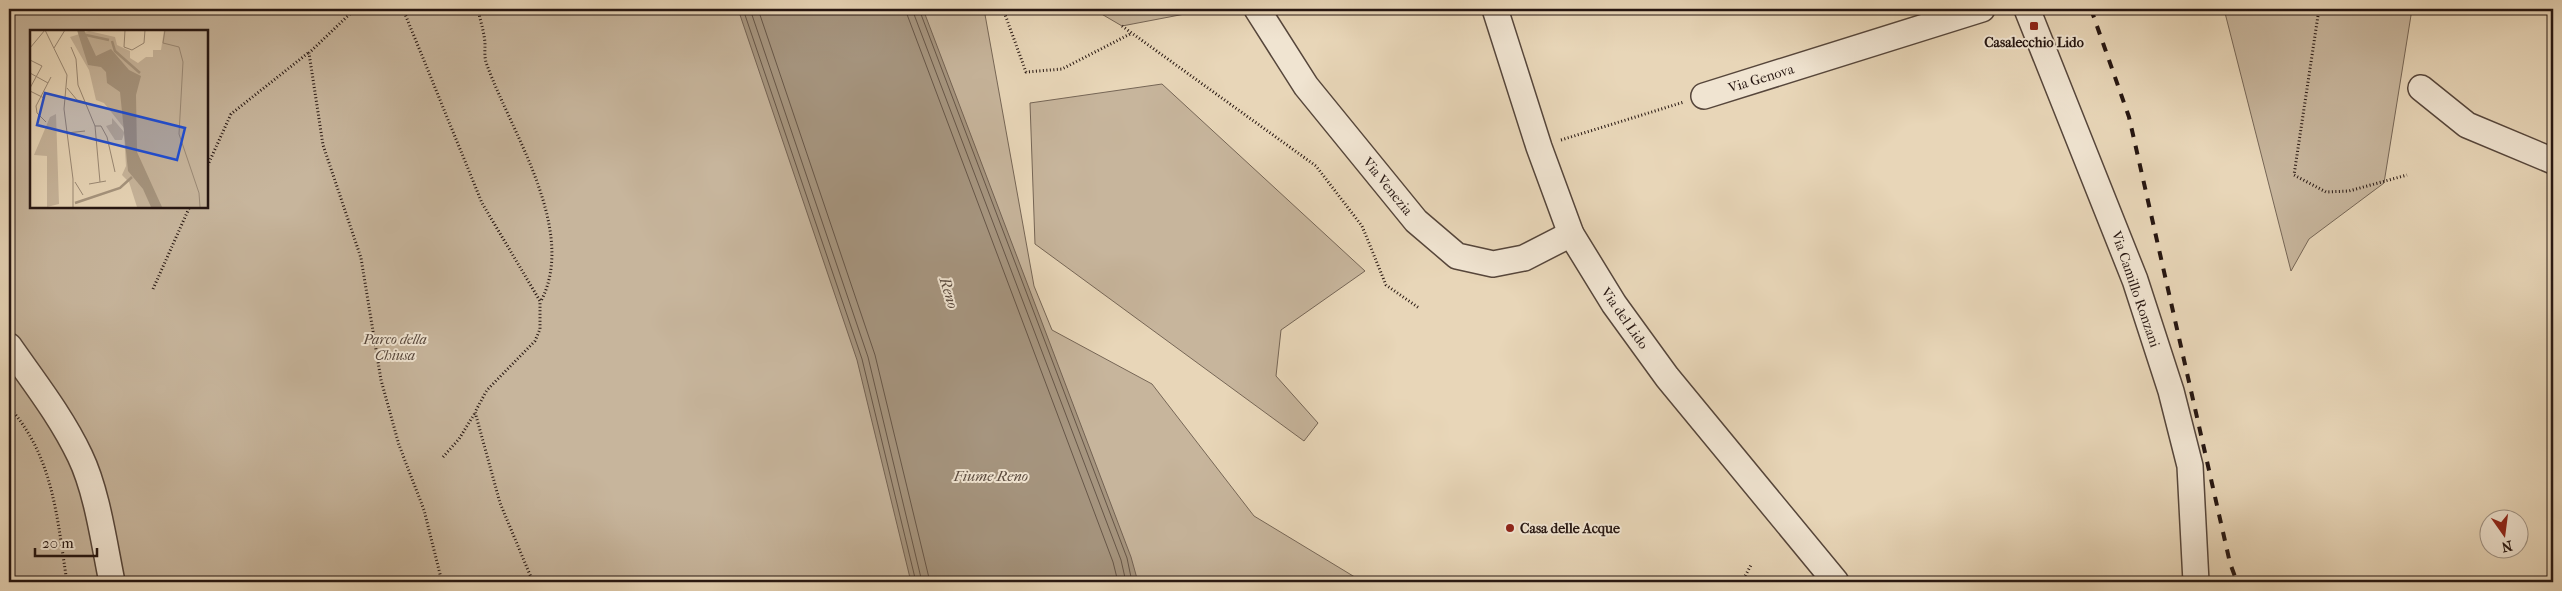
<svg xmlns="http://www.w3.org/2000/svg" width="2562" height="591" font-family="'IM FELL French Canon',serif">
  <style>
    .green { fill: #c7b59c; stroke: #766656; fill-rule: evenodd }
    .water { fill: #a6957f; stroke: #736253 }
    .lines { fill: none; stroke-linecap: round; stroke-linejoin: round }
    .shore { stroke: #665648; stroke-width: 1 }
    .street-casing { stroke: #56463b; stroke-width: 28 }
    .path { stroke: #261611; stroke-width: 3; stroke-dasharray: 1 2.5; stroke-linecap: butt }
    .street { stroke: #f0e4d1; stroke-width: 25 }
    .rail { stroke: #261611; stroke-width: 4; stroke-dasharray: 9 9; stroke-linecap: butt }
    .poi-dot { fill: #8f2418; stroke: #f0e4d1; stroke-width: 2 }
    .labels { text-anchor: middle; stroke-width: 4; stroke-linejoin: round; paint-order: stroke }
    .poi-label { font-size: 14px; font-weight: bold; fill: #261611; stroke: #f0e4d1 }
    .street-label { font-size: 14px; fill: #261611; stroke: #f0e4d1 }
    .park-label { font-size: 14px; font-style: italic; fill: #56463b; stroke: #f0e4d1 }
    .water-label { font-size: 15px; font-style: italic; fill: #59493d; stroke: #f0e4d1 }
    .inset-river { fill: none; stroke: #a6957f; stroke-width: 2.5 }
    .inset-road { fill: none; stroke: #9a8975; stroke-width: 1 }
    .view { fill: #1d4ed8; fill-opacity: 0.15; stroke: #1d4ed8; stroke-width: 2.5 }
    .inset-edge { fill: none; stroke: #261611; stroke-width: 2.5 }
  </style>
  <rect width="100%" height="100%" fill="#e8d6b8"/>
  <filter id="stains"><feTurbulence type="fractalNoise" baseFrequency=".004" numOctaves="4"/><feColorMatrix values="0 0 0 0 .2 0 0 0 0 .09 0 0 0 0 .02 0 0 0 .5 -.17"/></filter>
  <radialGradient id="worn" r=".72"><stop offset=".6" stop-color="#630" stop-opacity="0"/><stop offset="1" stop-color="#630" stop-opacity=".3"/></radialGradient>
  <g class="green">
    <path d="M9,9H984L1034,286L1052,330L1152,384L1254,516L1363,582H9ZM31,31H206V206H31Z"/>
    <polygon points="1093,9 1211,9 1122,26"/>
    <polygon points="2224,9 2412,9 2384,183 2309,239 2291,271"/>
    <polygon points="1162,84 1365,271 1281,330 1276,376 1318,423 1304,441 1035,244 1030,103"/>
  </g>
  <polygon class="water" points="738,9 923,9 1131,557 1138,582 911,582 857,360"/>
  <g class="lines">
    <g class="shore">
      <polyline points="743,9 862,359 916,582"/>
      <polyline points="750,9 868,357 922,582"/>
      <polyline points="758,9 875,355 930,582"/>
      <polyline points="905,9 1113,562 1118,582"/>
      <polyline points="912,9 1121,560 1126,582"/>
      <polyline points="919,9 1127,558 1132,582"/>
    </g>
    <defs>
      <g id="street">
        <polyline points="1257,9 1306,86 1416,221 1457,256 1493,264 1524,258 1571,234"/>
        <polyline points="1495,9 1539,147 1571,234 1614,304 1667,377 1836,582"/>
        <polyline points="2027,9 2135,280 2171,391 2190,466 2196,582"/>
        <polyline points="2421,88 2467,125 2553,161"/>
        <polyline points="1704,96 1982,9"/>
        <path d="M9,346C34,382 61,416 80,456C97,491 104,543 112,582"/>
      </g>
    </defs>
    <use href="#street" class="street-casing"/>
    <g class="path">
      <polyline points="355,9 309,53 323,145 361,258 381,380 399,445 424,510 442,582"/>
      <polyline points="403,9 482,203 540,301 540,329 535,341 487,390 475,412 500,503 533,582"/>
      <path d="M478,9C480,20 484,31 485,43C485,50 484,58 487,65C511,132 578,230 541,301"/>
      <polyline points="1003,9 1026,72 1062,69 1132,33"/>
      <polyline points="2319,9 2294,175 2326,192 2349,191 2407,175"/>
      <polyline points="1122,26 1316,166 1362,226 1386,285 1419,308"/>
      <polyline points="1561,140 1684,102"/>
      <polyline points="206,169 231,114 308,53"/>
      <polyline points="153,289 190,206"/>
      <path d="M9,407C54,457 57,519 67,582"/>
      <polyline points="443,457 459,439 475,413"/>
      <polyline points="1742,582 1751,565"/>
    </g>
    <use href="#street" class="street"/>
    <polyline class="rail" points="2091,9 2129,117 2230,563 2237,582"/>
  </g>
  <g class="poi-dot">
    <rect x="2029" y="21" width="10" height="10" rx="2.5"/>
    <circle cx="1510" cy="528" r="5"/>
  </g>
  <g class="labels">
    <g class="poi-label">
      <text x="2034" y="47">Casalecchio Lido</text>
      <text x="1520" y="533" text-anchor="start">Casa delle Acque</text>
    </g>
    <g class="street-label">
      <text transform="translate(1761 78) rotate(-17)" y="5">Via Genova</text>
      <text transform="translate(1388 186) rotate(51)" y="5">Via Venezia</text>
      <text transform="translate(2136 289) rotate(71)" y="5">Via Camillo Ronzani</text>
      <text transform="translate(1625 318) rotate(55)" y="5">Via del Lido</text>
    </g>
    <g class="park-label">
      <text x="395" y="344">Parco della<tspan x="395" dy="16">Chiusa</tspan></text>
    </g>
    <g class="water-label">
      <text transform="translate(949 293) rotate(73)" y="5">Reno</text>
      <text x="991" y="481">Fiume Reno</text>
    </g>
  </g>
  <g transform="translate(30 30)">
    <rect width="178" height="178" fill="#e8d6b8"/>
    <path d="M134,0H177V177H107L99,152L92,145L96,136L94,104L92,110H85L76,96L82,94V88L94,102V98L74,73L66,70L59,40L40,7L59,1L85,7L87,15L100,21V28L108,33L116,27H123V20H131ZM26,84L29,174L17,177V126L4,125L20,87Z" fill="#c7b59c"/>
    <path d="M47,0H54L66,26L81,19L99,40L111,46L106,65L107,122L132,177H121L113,159L98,141L90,62L77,53L76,42L71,37L58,35Z" fill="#a6957f"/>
    <path class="inset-river" d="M56,5L79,10M82,11L85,21L110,43M45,173L90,158L102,147"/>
    <path class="inset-road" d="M15,0L37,45L34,79L43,149V177M95,0L94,17L102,20L114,13L115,0M135,0L133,13L149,17L153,32L149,104L169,163L170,177M41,17L46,29L48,55L65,96L70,152M0,18L15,0M24,18L35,0M0,30L12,36L0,58M0,43L18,53M37,58L47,70L55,72M0,61L14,68M16,92L7,83L6,76L21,47M65,96H71L77,107L85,142M37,103L55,101M45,152L53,165M59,154L76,151"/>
    <path class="view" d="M15,63L155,98L147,130L7,95Z"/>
    <rect width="178" height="178" class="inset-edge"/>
  </g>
  <rect width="2562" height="591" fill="none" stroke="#e8d6b8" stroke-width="30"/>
  <rect x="10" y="10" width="2542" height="571" fill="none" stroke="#261611" stroke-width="2.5"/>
  <rect x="15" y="15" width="2532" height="561" fill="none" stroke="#261611"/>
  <g transform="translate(2504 534) rotate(166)"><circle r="24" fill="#f0e4d1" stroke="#9f9284"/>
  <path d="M0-4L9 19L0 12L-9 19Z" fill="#8f2418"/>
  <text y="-8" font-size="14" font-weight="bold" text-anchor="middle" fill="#261611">N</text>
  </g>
  <path d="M35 548v8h62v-8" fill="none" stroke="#261611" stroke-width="2.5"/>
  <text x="42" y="548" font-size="15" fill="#261611" stroke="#f0e4d1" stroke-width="4" paint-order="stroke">20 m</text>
  <rect width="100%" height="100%" filter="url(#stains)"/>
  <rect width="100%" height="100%" fill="url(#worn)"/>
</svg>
